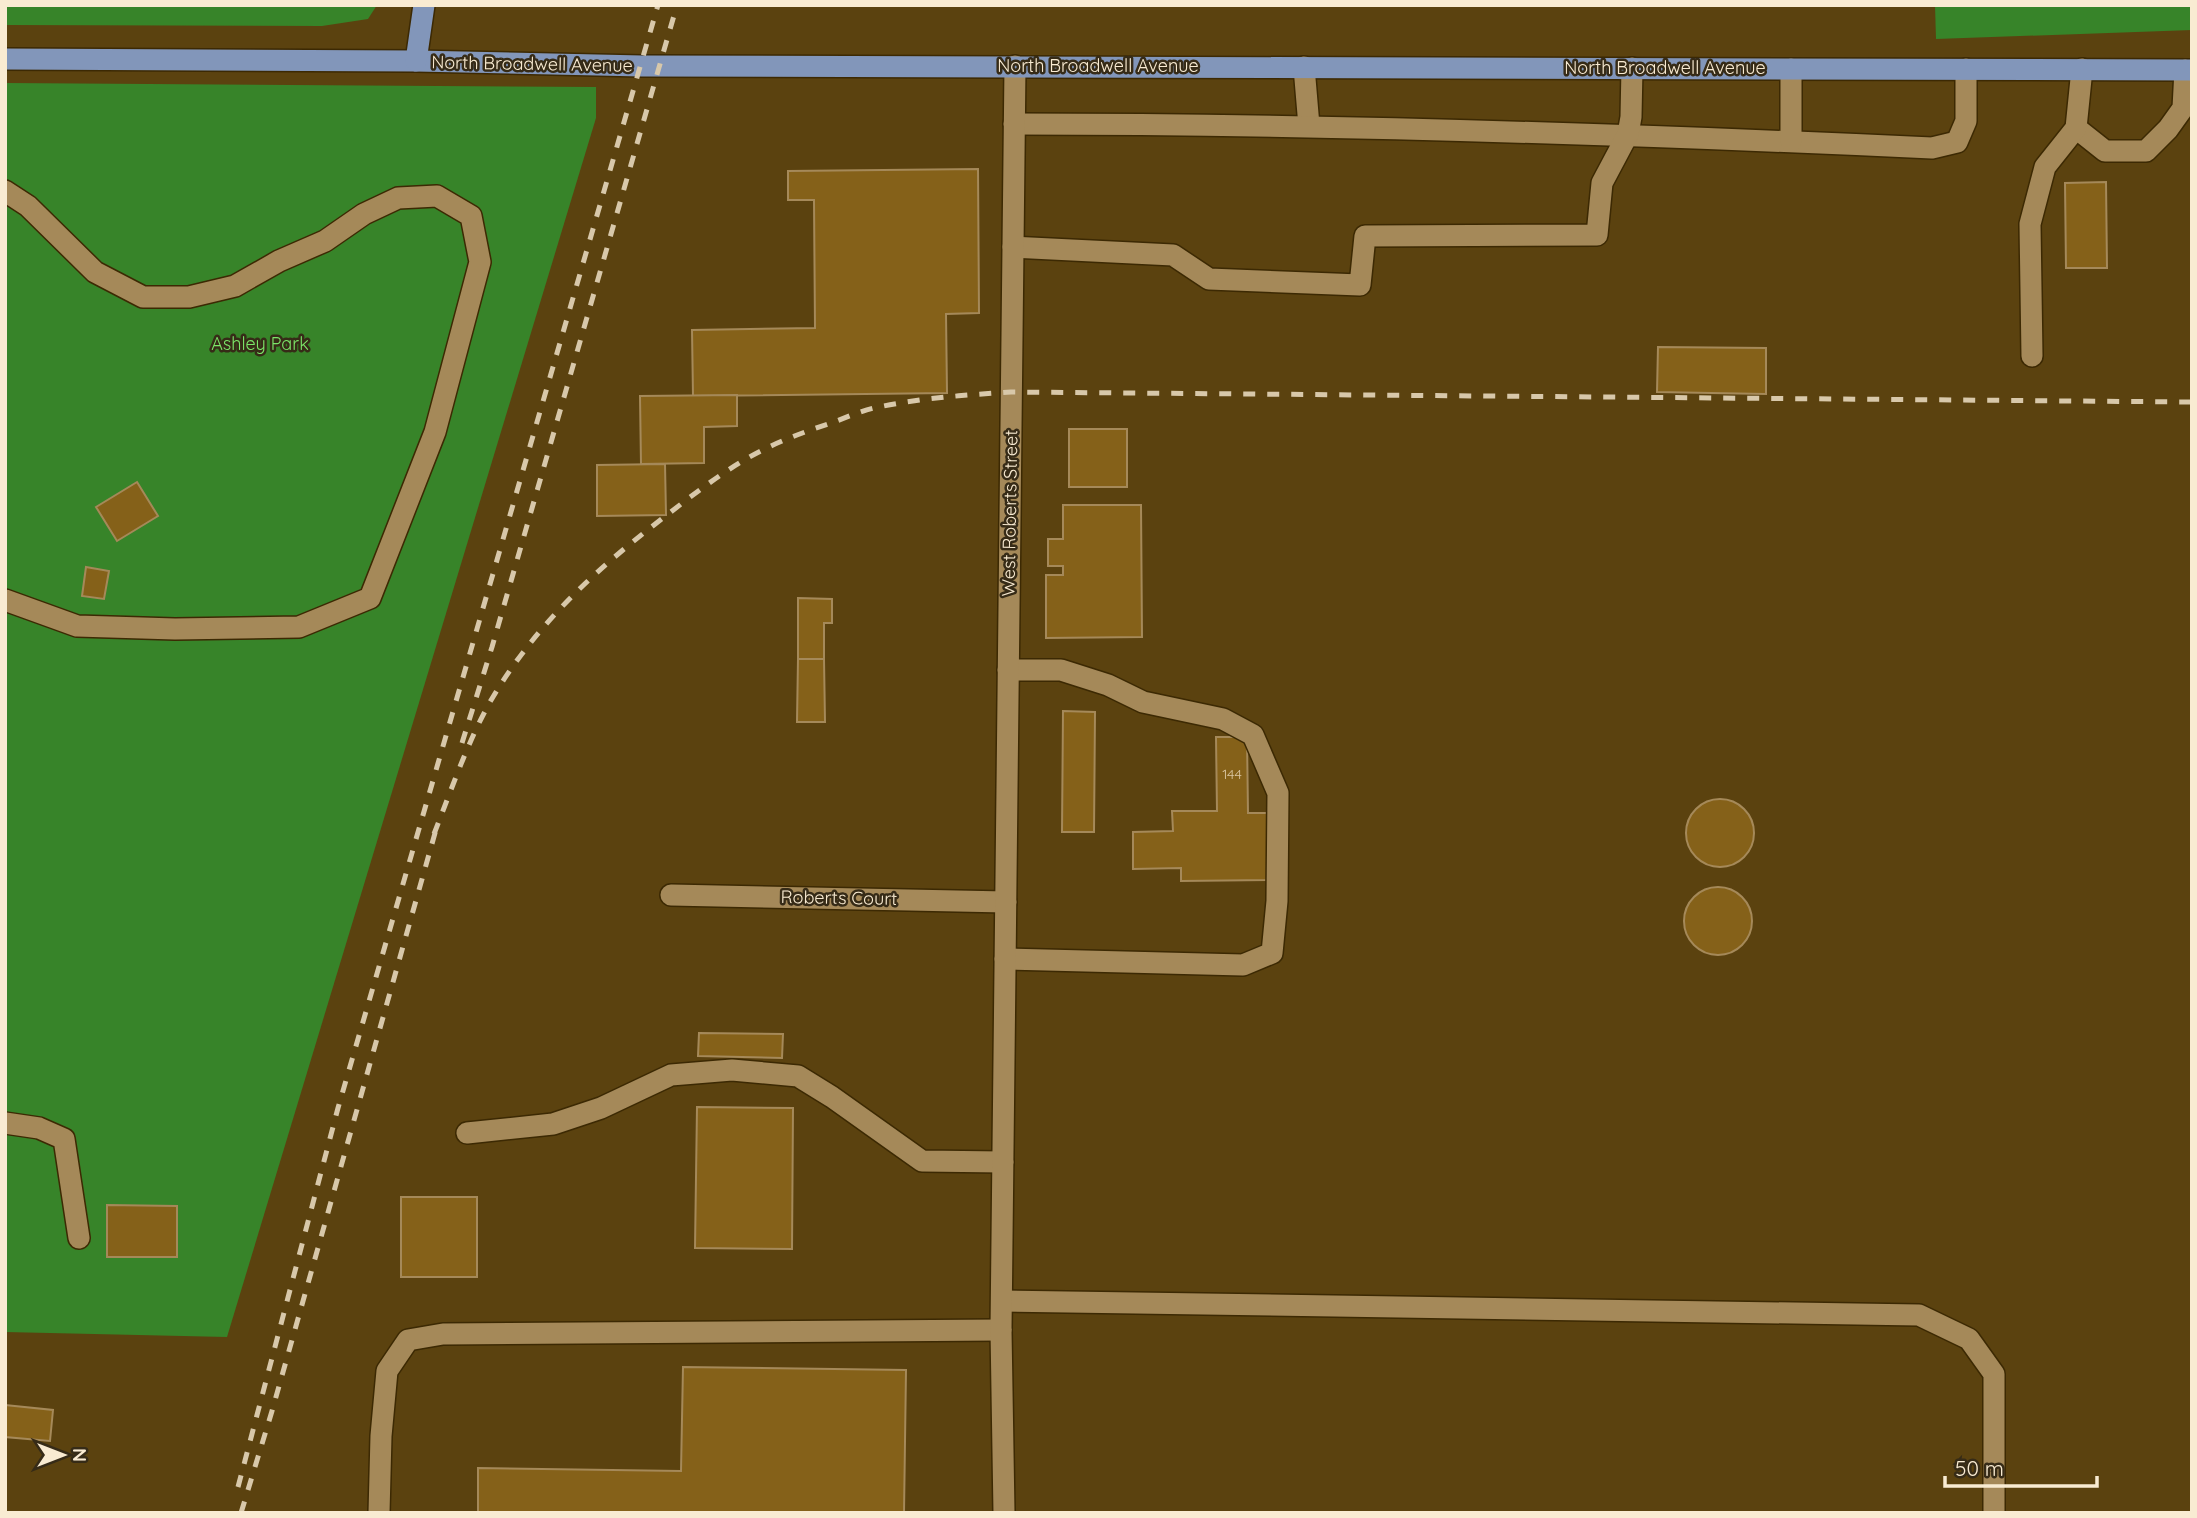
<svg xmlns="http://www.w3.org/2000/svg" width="2197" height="1518" font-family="Quicksand,sans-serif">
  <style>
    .green { fill: #378429 }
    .building { fill: #856119; stroke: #a58959; stroke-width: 2 }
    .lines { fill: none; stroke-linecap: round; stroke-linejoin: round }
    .minor-casing { stroke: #3c2903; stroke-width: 24 }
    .major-casing { stroke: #3c2903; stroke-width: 24 }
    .minor { stroke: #a58959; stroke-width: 21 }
    .major { stroke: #8296ba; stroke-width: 21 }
    .rail { stroke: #d8c8aa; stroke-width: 5; stroke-dasharray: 12 12; stroke-linecap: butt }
    .labels { text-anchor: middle; stroke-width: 5; stroke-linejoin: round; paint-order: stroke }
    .number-label { font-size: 14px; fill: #dcc8a4 }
    .street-label { font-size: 18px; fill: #f9ebd2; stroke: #362b17 }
    .park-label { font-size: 18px; fill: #7ce669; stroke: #362b17 }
  </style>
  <rect width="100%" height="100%" fill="#5b420f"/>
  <g class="green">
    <polygon points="5,5 377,5 368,19 322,26 5,25"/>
    <polygon points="1935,5 2192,5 2192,30 1936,39"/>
    <polygon points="5,83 596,87 596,118 227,1337 5,1332"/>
  </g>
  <g class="building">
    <polygon points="978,169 979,313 946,314 947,393 693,396 692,330 815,328 814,200 788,200 788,171"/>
    <polygon points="2106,182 2107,268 2066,268 2065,183"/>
    <polygon points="1658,347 1766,348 1766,394 1657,392"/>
    <polygon points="737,395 737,426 704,427 704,463 641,464 640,396"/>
    <rect x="1069" y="429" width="58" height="58"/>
    <polygon points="665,464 666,515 597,516 597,465"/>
    <polygon points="137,482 158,516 117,541 96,507"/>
    <polygon points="1063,505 1141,505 1142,637 1046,638 1046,575 1063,575 1063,566 1048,566 1048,539 1063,539"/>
    <polygon points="86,567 109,571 104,599 82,596"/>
    <polygon points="798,598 832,599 832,623 824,623 824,659 798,659"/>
    <polygon points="798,659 824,659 825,722 797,722"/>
    <polygon points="1063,711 1095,712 1094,832 1062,832"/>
    <polygon points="1216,737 1247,737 1248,813 1267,813 1268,880 1181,881 1181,868 1133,869 1133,832 1173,831 1172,811 1217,811"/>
    <circle cx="1720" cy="833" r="34"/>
    <circle cx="1718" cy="921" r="34"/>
    <polygon points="699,1033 783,1034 782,1058 698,1056"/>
    <polygon points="697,1107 793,1108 792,1249 695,1248"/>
    <rect x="401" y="1197" width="76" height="80"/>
    <polygon points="107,1205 177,1206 177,1257 107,1257"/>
    <polygon points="683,1367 906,1370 904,1513 478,1513 478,1468 681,1471"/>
    <polygon points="5,1405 53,1410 50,1441 5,1437"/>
  </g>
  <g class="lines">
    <defs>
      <g id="minor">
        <polyline points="1304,67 1309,126"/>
        <path d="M1014,124C1320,124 1626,134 1932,148L1957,142L1966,121V69"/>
        <polyline points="2076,128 2105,151 2146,151 2168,129 2183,108 2185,70"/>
        <polyline points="1791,141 1791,69"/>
        <polyline points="5,191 28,206 95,272 143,297 189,297 235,286 279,261 325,241 364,214 398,198 437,196 471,216 480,262 435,432 370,598 299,627 175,629 77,626 5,600"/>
        <polyline points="1013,247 1173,255 1209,279 1360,285 1365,236 1597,235 1602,183 1628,134 1631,117 1632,68"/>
        <polyline points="2032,356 2030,224 2045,167 2076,128 2082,69"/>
        <polyline points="671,895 1006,902"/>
        <polyline points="1005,959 1243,965 1272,953 1277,901 1278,793 1253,735 1223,719 1143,702 1108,685 1061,670 1008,670"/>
        <polyline points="5,1123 39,1128 64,1139 79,1238"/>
        <polyline points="467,1133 553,1124 601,1108 671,1075 732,1070 798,1076 832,1097 922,1161 1003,1162"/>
        <polyline points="1002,1301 1919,1315 1969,1339 1994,1374 1994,1513"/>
        <polyline points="379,1513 381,1436 387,1371 408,1340 443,1334 1001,1330"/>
        <polyline points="1004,1513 1001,1330 1015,66"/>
      </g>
      <g id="major">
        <polyline points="5,59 416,61 642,66 2192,70"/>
        <polyline points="416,61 424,5"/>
      </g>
    </defs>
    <use href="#minor" class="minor-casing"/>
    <use href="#major" class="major-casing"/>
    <use href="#minor" class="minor"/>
    <use href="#major" class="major"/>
    <g class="rail">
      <polyline points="462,743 492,647 677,5"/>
      <path d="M434,834C451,791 467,743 490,702C534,626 595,570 663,518C690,497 717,476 746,459C773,443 804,432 834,422C847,417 861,411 874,408C920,398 965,395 1011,392L2192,402"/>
      <polyline points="238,1487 338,1108 658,5"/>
      <polyline points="241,1513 272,1411 437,826"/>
    </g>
  </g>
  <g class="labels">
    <g class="number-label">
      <text x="1232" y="779">144</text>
    </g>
    <g class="street-label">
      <text transform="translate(532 64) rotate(1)" y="6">North Broadwell Avenue</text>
      <text x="1098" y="72">North Broadwell Avenue</text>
      <text x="1665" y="74">North Broadwell Avenue</text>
      <text transform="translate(1010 513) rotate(-89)" y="6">West Roberts Street</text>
      <text transform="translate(839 898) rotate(1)" y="6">Roberts Court</text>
    </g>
    <g class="park-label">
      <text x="260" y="350">Ashley Park</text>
    </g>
  </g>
  <rect width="2197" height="1518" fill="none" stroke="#f9ebd2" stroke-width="14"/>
  <g transform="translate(63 1455) rotate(90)" stroke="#362b17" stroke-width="5" paint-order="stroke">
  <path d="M0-5L12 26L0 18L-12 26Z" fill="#f9ebd2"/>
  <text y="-10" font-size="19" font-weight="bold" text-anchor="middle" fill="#f9ebd2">N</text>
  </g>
  <path d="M1945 1476v10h152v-10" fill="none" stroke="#f9ebd2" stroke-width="3.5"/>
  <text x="1955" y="1476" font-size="21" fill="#f9ebd2" stroke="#362b17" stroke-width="5" paint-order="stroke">50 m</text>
</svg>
